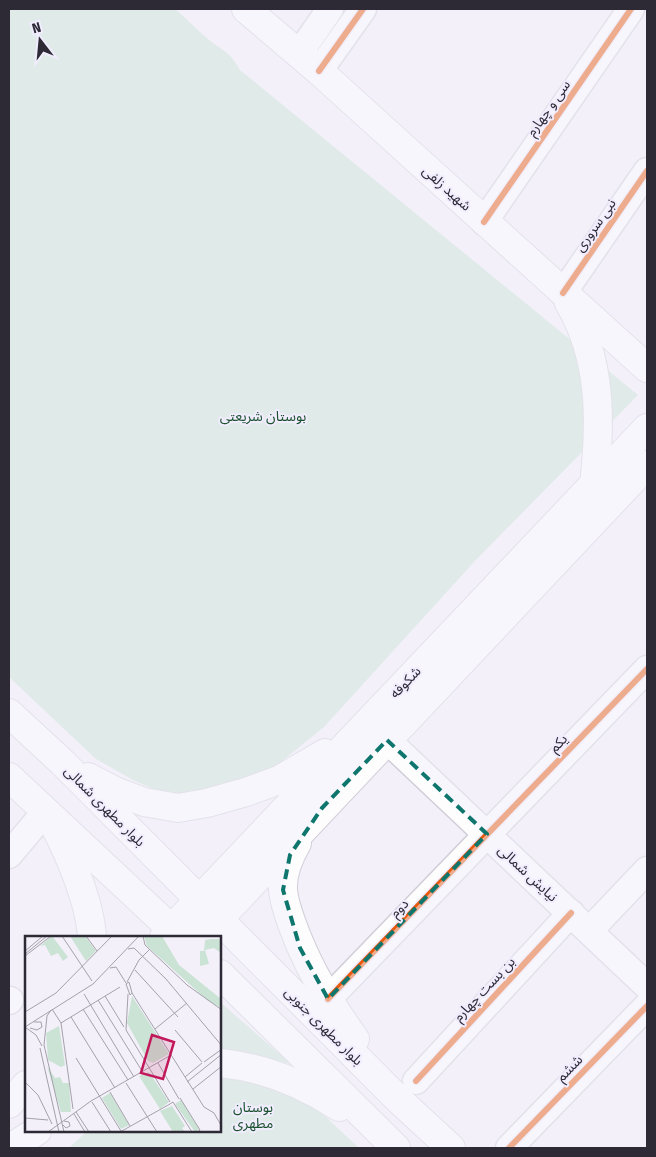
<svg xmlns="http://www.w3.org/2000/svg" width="656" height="1157" font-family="'Fira Sans Condensed','Noto Sans Arabic',sans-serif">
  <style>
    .green { fill: #cbe3d5 }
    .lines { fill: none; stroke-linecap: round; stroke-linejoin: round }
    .minor-casing { stroke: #d1ced8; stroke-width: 29 }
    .major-casing { stroke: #d1ced8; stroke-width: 30 }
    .minor { stroke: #fdfdfe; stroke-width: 26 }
    .major { stroke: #fdfdfe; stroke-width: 28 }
    .cycleway-casing { stroke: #f1ecfe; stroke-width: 9 }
    .cycleway { stroke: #e8590c; stroke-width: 6 }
    .marked { fill: none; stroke: #0f766e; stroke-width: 4; stroke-dasharray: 10 6; stroke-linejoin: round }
    .labels { text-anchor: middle; stroke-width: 4; stroke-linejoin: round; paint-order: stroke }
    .street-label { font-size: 14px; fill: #2d2a35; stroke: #f1ecfe }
    .park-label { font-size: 14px; fill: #19512d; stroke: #f1ecfe }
    .inset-road { fill: none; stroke: #a4a1ab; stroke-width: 1 }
    .view { fill: #c2185b; fill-opacity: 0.15; stroke: #c2185b; stroke-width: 2.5 }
    .inset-edge { fill: none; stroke: #2d2a35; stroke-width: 2.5 }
  </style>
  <rect width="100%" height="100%" fill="#f3f0fa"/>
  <g class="green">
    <path d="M9,9H175C188,20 200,33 213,43C227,53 231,54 240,70L638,395L474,562L324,727L276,766L251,778L224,786L179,795L156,790L135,781L96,759L9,677Z"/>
    <polygon points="220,1002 291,1064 243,1052 220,1049"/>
    <polygon points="220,1076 259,1082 309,1101 359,1148 69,1148 87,1131 220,1131"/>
  </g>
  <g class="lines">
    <defs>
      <g id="minor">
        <polyline points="299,54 330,9"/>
        <polyline points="319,71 363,9"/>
        <polyline points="484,222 631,9"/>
        <polyline points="563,293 647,171"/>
        <polyline points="387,740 647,986"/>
        <polyline points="9,855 46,811"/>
        <polyline points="589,931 647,870"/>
        <polyline points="328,999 647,669"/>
        <polyline points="9,1001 10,1000"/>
        <polyline points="416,1081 571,913"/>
        <polyline points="509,1148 647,1006"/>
      </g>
      <g id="major">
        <polyline points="246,9 319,71 647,368"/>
        <path d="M569,303C602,359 601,423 594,485"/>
        <polyline points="9,713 62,762 400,1101 451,1148"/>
        <polyline points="9,777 180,937"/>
        <polyline points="88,777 115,791 144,802 178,808 207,803 246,792 279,780 325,753"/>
        <path d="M54,825C70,855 90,903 92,937"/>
        <path d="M297,843C289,857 282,874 283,890C284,902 288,913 292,924C307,966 329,1003 355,1039"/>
        <polyline points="164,937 647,428"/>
        <polyline points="202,937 647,465"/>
        <polyline points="220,974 396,1148"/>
        <path d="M220,1063C262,1067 304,1084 339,1107"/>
        <polyline points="9,1104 26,1085"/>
        <polyline points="10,1148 37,1131"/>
      </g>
    </defs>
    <use href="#minor" class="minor-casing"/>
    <use href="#major" class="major-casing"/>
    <use href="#minor" class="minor"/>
    <use href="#major" class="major"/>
    <defs>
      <g id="cycleway">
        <polyline points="319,71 363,9"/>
        <polyline points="484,222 631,9"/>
        <polyline points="563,293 647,171"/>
        <polyline points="328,999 647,669"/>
        <polyline points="416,1081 571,913"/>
        <polyline points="509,1148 647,1006"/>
      </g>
    </defs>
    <use href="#cycleway" class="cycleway-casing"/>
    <use href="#cycleway" class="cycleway"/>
  </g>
  <path d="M0 0H656V1157H0ZM387,740L487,834L328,999L300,948L283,890L290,855L322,808Z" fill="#f3f0fa" fill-opacity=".55" fill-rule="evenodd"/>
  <path class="marked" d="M387,740L487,834L328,999L300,948L283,890L290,855L322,808Z"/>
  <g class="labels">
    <g class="street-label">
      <text transform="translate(548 108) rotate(-55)" y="5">سی و چهارم</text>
      <text transform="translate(447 188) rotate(42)" y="5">شهید زلفی</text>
      <text transform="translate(595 225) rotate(-55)" y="5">نبی سروری</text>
      <text transform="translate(405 682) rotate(-46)" y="5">شکوفه</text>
      <text transform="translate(558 743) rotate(-46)" y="5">یکم</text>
      <text transform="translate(105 806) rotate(45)" y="5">بلوار مطهری شمالی</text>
      <text transform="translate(528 873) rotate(43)" y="5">نیایش شمالی</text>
      <text transform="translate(399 908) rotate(-46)" y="5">دوم</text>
      <text transform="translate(484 989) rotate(-47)" y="5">بن بست چهارم</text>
      <text transform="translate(324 1026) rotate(45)" y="5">بلوار مطهری جنوبی</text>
      <text transform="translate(569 1068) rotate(-46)" y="5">ششم</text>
    </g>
    <g class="park-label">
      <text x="263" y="421">بوستان شریعتی</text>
      <text x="253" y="1112">بوستان<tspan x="253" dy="16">مطهری</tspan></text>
    </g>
  </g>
  <g transform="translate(25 936)">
    <rect width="196" height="196" fill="#f3f0fa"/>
    <path d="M27,0L43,21L38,25L33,17L26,20L20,9L15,10ZM45,0H60L71,15L61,25ZM119,0H137L154,29L196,63V72L182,64L122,10ZM186,3H196V17L189,12L180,14L184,28L175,30V15H179L180,4ZM107,60L144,118L128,127L123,125L102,87ZM34,90L40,129L36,131L23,124L21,97ZM22,130L30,142L35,141L38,147H44L46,176H36ZM124,136L144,166L135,173L114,140ZM85,157L104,189L96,193L77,162ZM156,164L174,193L170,196L150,168ZM147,170L160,190L157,192L160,196H148L135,175Z" fill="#cbe3d5"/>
    <path class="inset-road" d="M37,0L67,45M61,0L72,15M118,0L120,9L162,49L197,74M103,13L109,12L141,43L197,110M0,15L18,0M0,18L22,0M0,20L26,0M85,32L91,31L101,47M110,34L153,81M102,46L114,24L125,13M104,46L107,57L105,59L101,48ZM107,57L179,171L189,177L197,191M59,58L109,141M103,58L101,94L145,166M80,60L99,91M73,64L117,135M27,73L36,87L48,173M58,73L103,144M26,74L22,80L19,109L39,196M0,76L31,57L87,0M46,81L90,152M36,87L95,51M0,91L68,48L114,0M0,91L11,99L17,110M5,92L12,94L17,91L16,86H9M130,93L162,67M150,94L177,126M15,112L34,196M51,122L96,195M179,126L197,113M133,127L154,163M160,141L177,127M0,146L13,159L27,188M162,146L197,118M101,147L132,196M168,153L197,130M85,156L105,190M155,162L175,194L172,196M67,166L86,196M145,168L148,166L167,196M51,176L64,196M49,178L60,196M0,182L23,184M38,189L41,192L45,190L44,186L39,185M23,196L66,165L146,119M95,196L145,168"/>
    <path class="view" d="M127,99L149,106L138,143L116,137Z"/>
    <rect width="196" height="196" class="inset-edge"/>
  </g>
  <rect width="656" height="1157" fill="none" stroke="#2d2a35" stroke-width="20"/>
  <g transform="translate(40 40) rotate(344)" stroke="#f1ecfe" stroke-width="4" paint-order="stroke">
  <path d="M0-4L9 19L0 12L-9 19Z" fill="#2d2a35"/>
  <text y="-8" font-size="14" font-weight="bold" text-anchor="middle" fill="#2d2a35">N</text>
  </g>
</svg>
